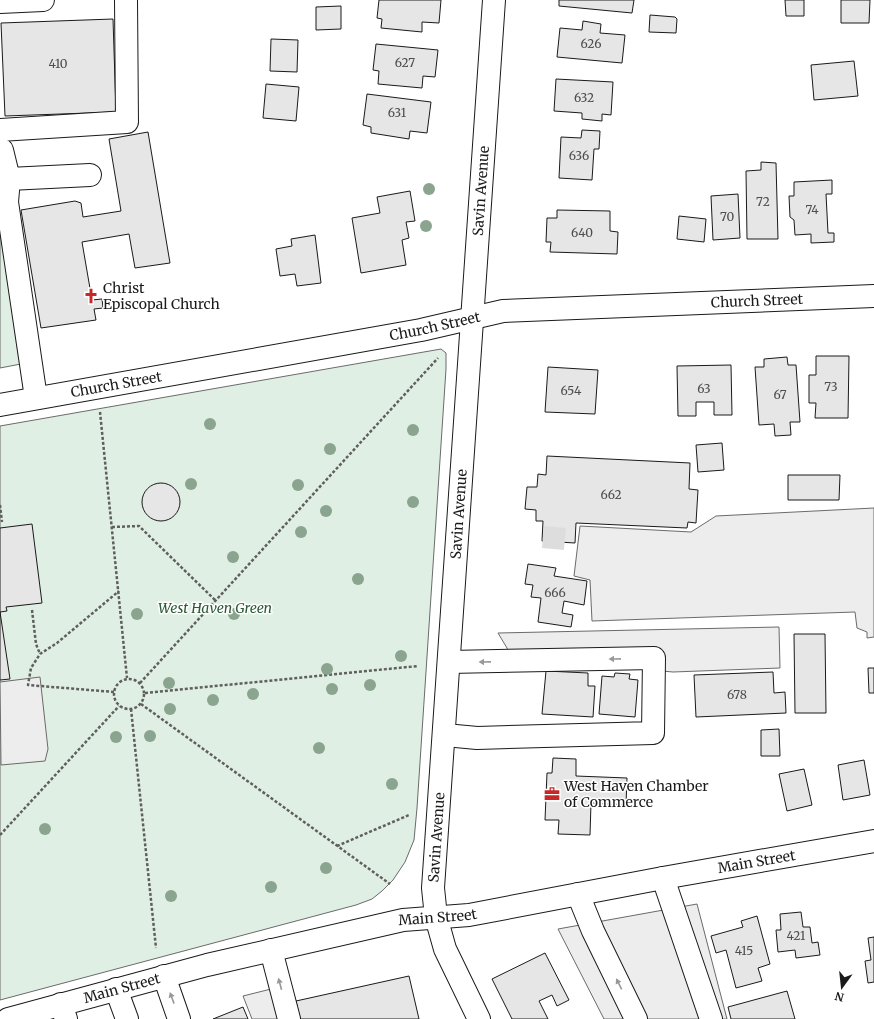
<svg xmlns="http://www.w3.org/2000/svg" width="874" height="1019" font-family="Merriweather,serif">
  <style>
    .green { fill: #e0efe3; stroke: #6a6a6a }
    .parking { fill: #ededed; stroke: #6a6a6a }
    .building { fill: #e6e6e6; stroke: #1a1a1a }
    .lines { fill: none; stroke-linecap: round; stroke-linejoin: round }
    .minor-tunnel { stroke: #ddd; stroke-width: 22; stroke-dasharray: 22 11; stroke-linecap: butt }
    .minor-casing { stroke: #1a1a1a; stroke-width: 24 }
    .major-casing { stroke: #1a1a1a; stroke-width: 24 }
    .path { stroke: #5f5f5f; stroke-width: 2.5; stroke-dasharray: 3 2; stroke-linecap: butt }
    .minor { stroke: #fff; stroke-width: 22 }
    .major { stroke: #fff; stroke-width: 22 }
    .tree { fill: #8aa48f }
    .oneway { fill: #989898 }
    .labels { text-anchor: middle; stroke-width: 3; stroke-linejoin: round; paint-order: stroke }
    .number-label { font-size: 12px; fill: #4d4d4d }
    .street-label { font-size: 14px; fill: #1a1a1a; stroke: #fff }
    .poi-label { font-size: 14px; fill: #1a1a1a; stroke: #fff; text-anchor: start }
    .park-label { font-size: 14px; font-style: italic; fill: #2b5a34; stroke: #fff }
  </style>
  <rect width="100%" height="100%" fill="#fff"/>
  <g class="green">
    <polygon points="0,207 21,364 0,368"/>
    <polygon points="441,349 446,353 446,369 417,808 414,840 405,862 393,880 382,891 372,899 356,905 0,1000 0,426"/>
  </g>
  <g class="parking">
    <polygon points="874,508 874,637 867,638 867,632 857,628 855,612 592,621 590,580 574,576 580,526 691,532 716,516"/>
    <polygon points="779,627 780,668 673,672 629,668 513,669 507,648 498,633"/>
    <polygon points="40,677 48,749 45,761 1,765 0,682"/>
    <polygon points="697,904 727,1019 604,1019 558,929"/>
    <polygon points="291,984 297,1019 252,1019 243,996"/>
  </g>
  <g class="building">
    <polygon points="379,0 441,0 439,23 422,22 422,32 381,28 382,19 377,18"/>
    <polygon points="559,0 634,0 632,13 559,6"/>
    <polygon points="785,0 804,0 804,16 786,16"/>
    <polygon points="841,0 870,0 869,23 841,23"/>
    <polygon points="341,6 341,29 316,30 316,7"/>
    <polygon points="650,15 675,17 677,19 676,33 649,32"/>
    <polygon points="113,19 116,112 5,116 1,23"/>
    <polygon points="583,21 601,24 600,33 625,35 622,63 557,57 560,28 582,30"/>
    <polygon points="271,39 298,40 297,72 270,71"/>
    <polygon points="376,44 438,50 435,77 423,76 422,88 378,84 379,71 373,70"/>
    <polygon points="854,61 858,96 814,100 811,65"/>
    <polygon points="556,79 613,82 611,115 602,114 602,121 582,119 582,113 554,111"/>
    <polygon points="266,84 299,87 296,121 263,118"/>
    <polygon points="367,94 431,102 427,133 410,131 409,139 371,133 371,127 363,125"/>
    <polygon points="582,130 600,131 599,149 594,149 592,180 559,178 561,137 581,138"/>
    <polygon points="148,132 170,263 135,268 129,234 82,242 92,300 102,299 103,308 94,309 96,320 41,328 21,210 75,201 81,203 83,217 121,211 109,139"/>
    <polygon points="761,162 776,163 778,239 747,239 746,171 761,170"/>
    <polygon points="832,180 832,194 826,194 828,233 834,233 834,242 811,243 811,234 795,235 794,220 790,217 789,196 794,196 794,182"/>
    <polygon points="410,191 415,221 406,222 409,238 402,240 406,265 361,273 352,218 380,213 377,197"/>
    <polygon points="738,194 740,238 713,240 711,196"/>
    <polygon points="557,210 610,211 610,231 618,232 617,254 550,252 551,242 546,242 547,218 557,218"/>
    <polygon points="679,216 706,219 704,242 677,239"/>
    <polygon points="315,235 321,283 297,286 295,274 280,276 276,249 292,246 291,239"/>
    <polygon points="816,356 849,356 848,418 815,418 816,403 809,403 809,375 816,375"/>
    <polygon points="787,357 788,365 796,365 800,422 790,422 791,435 775,436 774,424 759,425 755,367 764,367 764,359"/>
    <polygon points="731,365 732,415 714,415 714,402 696,402 696,416 678,416 677,366"/>
    <polygon points="548,367 598,370 595,414 545,412"/>
    <polygon points="722,443 724,470 698,472 696,445"/>
    <polygon points="547,456 690,463 689,489 698,490 696,523 688,522 687,528 576,523 575,543 542,541 543,521 536,521 536,510 525,509 527,487 537,487 538,474 546,475"/>
    <polygon points="788,475 840,475 839,500 788,500"/>
    <circle cx="161" cy="502" r="19"/>
    <polygon points="32,524 42,603 6,607 7,611 0,612 0,528"/>
    <polygon points="528,564 556,568 554,576 587,581 584,605 564,601 562,613 573,615 571,627 538,622 541,598 531,597 533,585 525,584"/>
    <polygon points="0,612 10,679 0,680"/>
    <polygon points="794,634 825,634 826,713 795,713"/>
    <polygon points="868,668 874,668 874,693 869,693"/>
    <polygon points="546,671 588,673 588,686 595,686 593,717 542,714"/>
    <polygon points="773,672 774,693 785,692 786,713 696,717 694,675"/>
    <polygon points="615,673 630,674 629,679 638,680 635,717 599,714 602,676 614,677"/>
    <polygon points="779,729 780,756 761,756 761,730"/>
    <polygon points="553,758 576,759 576,776 627,778 626,805 591,803 590,835 558,834 559,820 545,820 547,773 552,773"/>
    <polygon points="864,760 870,795 843,800 838,765"/>
    <polygon points="804,769 812,805 787,811 779,774"/>
    <polygon points="801,912 803,927 810,927 812,943 818,942 820,955 796,958 795,950 778,952 776,930 781,930 780,914"/>
    <polygon points="757,916 770,964 758,968 762,981 736,988 726,950 716,953 711,936 743,927 741,921"/>
    <polygon points="874,937 874,982 868,983 865,961 871,960 868,938"/>
    <polygon points="545,953 569,1000 557,1006 552,995 539,1001 548,1019 512,1019 492,979"/>
    <polygon points="409,976 419,1019 300,1019 296,1001"/>
    <polygon points="787,991 795,1019 731,1019 728,1007"/>
    <polygon points="243,1007 248,1019 213,1019"/>
  </g>
  <g class="lines">
    <polyline class="minor-tunnel" points="543,537 575,540"/>
    <defs>
      <g id="minor">
        <polyline points="0,2 43,0"/>
        <polyline points="0,130 127,122 126,0"/>
        <polyline points="0,150 2,150 9,179 90,175"/>
        <polyline points="9,179 7,202 36,398"/>
        <path id="s1" d="M0,405L421,330L503,311L874,296"/>
        <polyline points="445,735 477,738 653,733 654,658 449,662"/>
        <polyline points="663,878 711,1019"/>
        <polyline points="578,894 593,931 636,1019"/>
        <polyline points="271,950 289,1019"/>
        <polyline points="164,976 179,1019"/>
        <polyline points="116,989 127,1019"/>
        <polyline points="61,1004 66,1019"/>
        <path id="s2" d="M479,1019L445,949L436,917L433,888L494,0"/>
      </g>
      <g id="major">
        <path id="s3" d="M8,1019L207,965L403,920L469,915L663,878L874,841"/>
      </g>
    </defs>
    <use href="#minor" class="minor-casing"/>
    <use href="#major" class="major-casing"/>
    <g class="path">
      <polyline points="100,412 127,678"/>
      <polyline points="0,505 2,522"/>
      <polyline points="112,527 139,526 215,600"/>
      <polyline points="32,610 36,644 40,654"/>
      <circle cx="129" cy="694" r="15"/>
      <polyline points="140,683 438,358"/>
      <polyline points="114,692 28,685 31,668 40,654 57,643 119,591"/>
      <polyline points="145,693 418,666"/>
      <polyline points="141,704 390,884"/>
      <polyline points="131,709 156,948"/>
      <polyline points="0,835 119,706"/>
      <polyline points="337,846 409,815"/>
    </g>
    <use href="#minor" class="minor"/>
    <use href="#major" class="major"/>
  </g>
  <g class="tree">
    <circle cx="429" cy="189" r="6"/>
    <circle cx="426" cy="226" r="6"/>
    <circle cx="210" cy="424" r="6"/>
    <circle cx="413" cy="430" r="6"/>
    <circle cx="330" cy="449" r="6"/>
    <circle cx="191" cy="484" r="6"/>
    <circle cx="298" cy="485" r="6"/>
    <circle cx="413" cy="502" r="6"/>
    <circle cx="326" cy="511" r="6"/>
    <circle cx="301" cy="532" r="6"/>
    <circle cx="233" cy="557" r="6"/>
    <circle cx="358" cy="579" r="6"/>
    <circle cx="137" cy="614" r="6"/>
    <circle cx="234" cy="614" r="6"/>
    <circle cx="401" cy="656" r="6"/>
    <circle cx="327" cy="669" r="6"/>
    <circle cx="169" cy="683" r="6"/>
    <circle cx="370" cy="685" r="6"/>
    <circle cx="332" cy="689" r="6"/>
    <circle cx="253" cy="694" r="6"/>
    <circle cx="213" cy="700" r="6"/>
    <circle cx="170" cy="709" r="6"/>
    <circle cx="150" cy="736" r="6"/>
    <circle cx="116" cy="737" r="6"/>
    <circle cx="319" cy="748" r="6"/>
    <circle cx="392" cy="784" r="6"/>
    <circle cx="45" cy="829" r="6"/>
    <circle cx="326" cy="868" r="6"/>
    <circle cx="271" cy="887" r="6"/>
    <circle cx="171" cy="896" r="6"/>
  </g>
  <defs><path id="oneway-solid" d="M-6-.8H1V-3.2L6.5 0L1 3.2V.8H-6Z"/></defs>
  <g class="oneway">
    <use href="#oneway-solid" transform="translate(615 659) rotate(179)"/>
    <use href="#oneway-solid" transform="translate(485 662) rotate(179)"/>
    <use href="#oneway-solid" transform="translate(280 984) rotate(-105)"/>
    <use href="#oneway-solid" transform="translate(619 984) rotate(-117)"/>
    <use href="#oneway-solid" transform="translate(172 998) rotate(-110)"/>
  </g>
  <defs>
    <symbol id="church-bare" viewBox="-9 -9 18 18"><path d="M-1.2-6h2.4v3.5h3.3v2.4h-3.3V6h-2.4V-.1h-3.3v-2.4h3.3Z" fill="#c62828" stroke="#fff" stroke-width="2.5" paint-order="stroke"/></symbol>
    <symbol id="office-bare" viewBox="-9 -9 18 18"><path d="M-6-3h4V-5.5h4V-3h4V5H-6ZM-1-4.5V-3h2v-1.5ZM-6 0V1H6V0Z" fill="#c62828" stroke="#fff" stroke-width="2.5" paint-order="stroke"/></symbol>
  </defs>
  <g fill-rule="evenodd">
    <use href="#church-bare" x="80" y="285" width="22" height="22"/>
    <use href="#office-bare" x="541" y="783" width="22" height="22"/>
  </g>
  <g class="labels">
    <g class="number-label">
      <text x="591" y="48">626</text>
      <text x="405" y="67">627</text>
      <text x="58" y="68">410</text>
      <text x="584" y="102">632</text>
      <text x="397" y="117">631</text>
      <text x="579" y="160">636</text>
      <text x="763" y="206">72</text>
      <text x="812" y="214">74</text>
      <text x="727" y="221">70</text>
      <text x="582" y="237">640</text>
      <text x="831" y="391">73</text>
      <text x="704" y="393">63</text>
      <text x="571" y="395">654</text>
      <text x="780" y="399">67</text>
      <text x="611" y="499">662</text>
      <text x="555" y="597">666</text>
      <text x="737" y="699">678</text>
      <text x="796" y="940">421</text>
      <text x="744" y="955">415</text>
    </g>
    <g class="street-label">
      <text dy="5" stroke="none"><textPath href="#s2" startOffset="839">Savin Avenue</textPath></text>
      <text dy="5" stroke="none"><textPath href="#s1" startOffset="766">Church Street</textPath></text>
      <text dy="5" stroke="none"><textPath href="#s1" startOffset="442">Church Street</textPath></text>
      <text dy="5" stroke="none"><textPath href="#s1" startOffset="118">Church Street</textPath></text>
      <text dy="5" stroke="none"><textPath href="#s2" startOffset="515">Savin Avenue</textPath></text>
      <text dy="5" stroke="none"><textPath href="#s2" startOffset="191">Savin Avenue</textPath></text>
      <text dy="5" stroke="none"><textPath href="#s3" startOffset="766">Main Street</textPath></text>
      <text dy="5" stroke="none"><textPath href="#s3" startOffset="442">Main Street</textPath></text>
      <text dy="5" stroke="none"><textPath href="#s3" startOffset="118">Main Street</textPath></text>
    </g>
    <g class="poi-label">
      <text x="103" y="293">Christ<tspan x="103" dy="16">Episcopal Church</tspan></text>
      <text x="564" y="791">West Haven Chamber<tspan x="564" dy="16">of Commerce</tspan></text>
    </g>
    <g class="park-label">
      <text x="215" y="613">West Haven Green</text>
    </g>
  </g>
  <g transform="translate(842 987) rotate(195)" stroke="#ffffff" stroke-width="3" paint-order="stroke">
  <path d="M0-3L7 15L0 10L-7 15Z" fill="#1a1a1a"/>
  <text y="-6" font-size="11" font-weight="bold" text-anchor="middle" fill="#1a1a1a">N</text>
  </g>
</svg>
